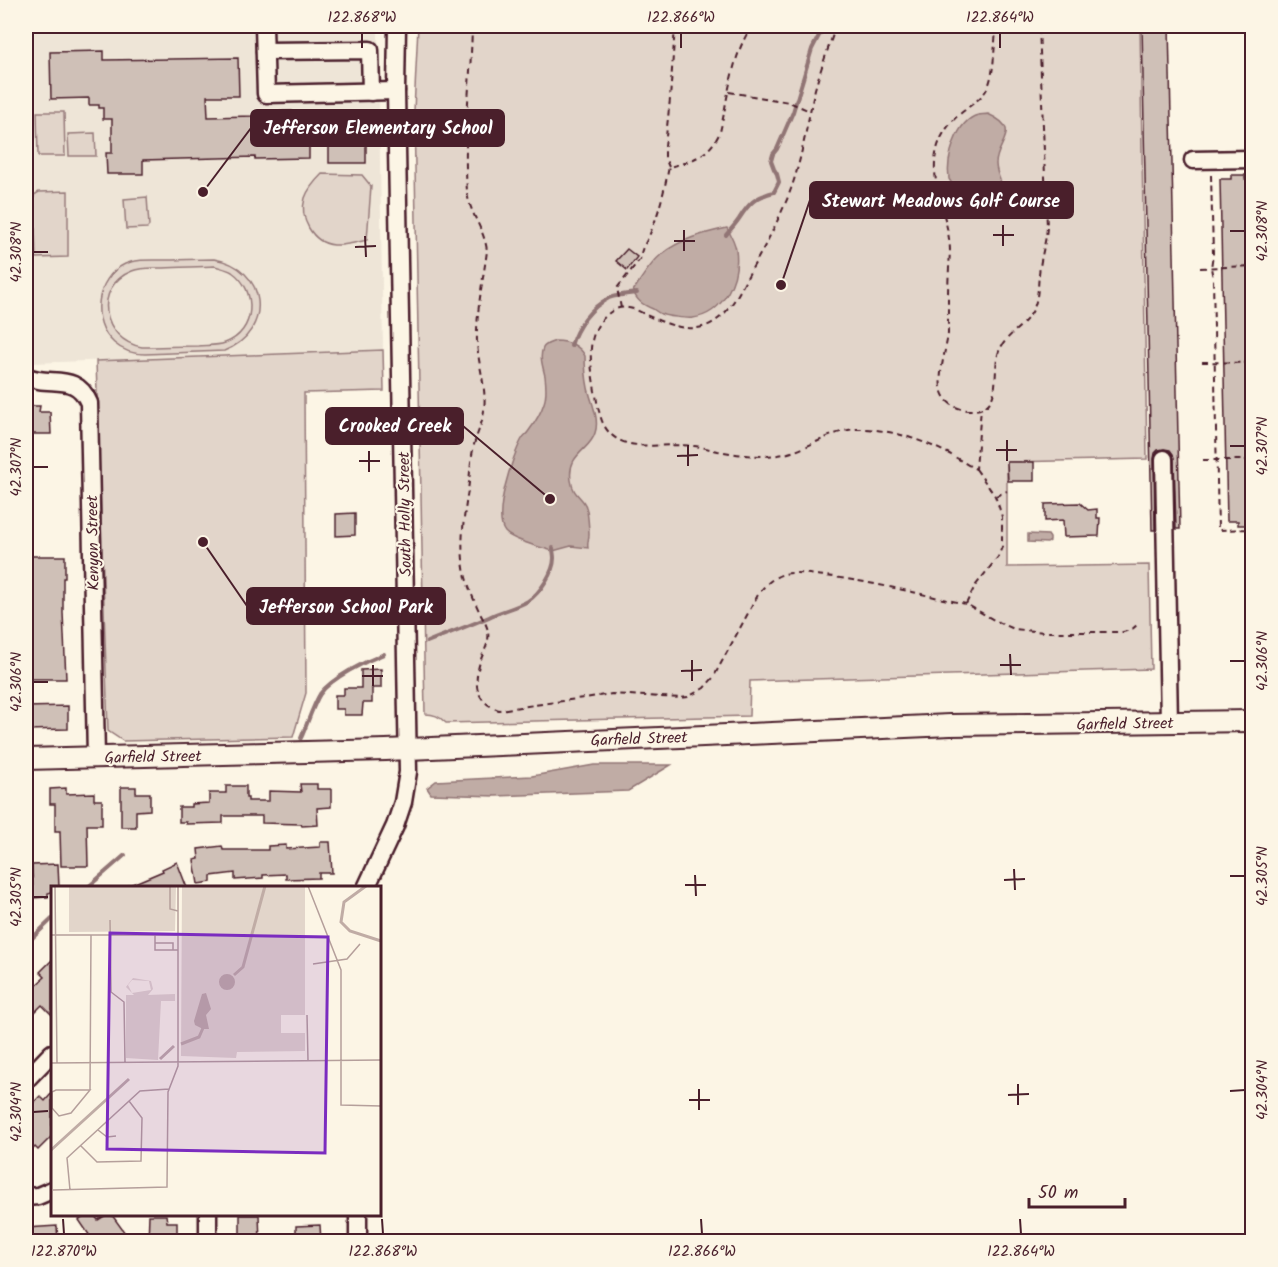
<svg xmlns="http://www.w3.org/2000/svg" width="1278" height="1267" font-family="Kalam,sans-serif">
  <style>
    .built { fill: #eee5d7 }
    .green { fill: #e2d5ca; stroke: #967a7a; stroke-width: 1.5; fill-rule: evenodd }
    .water { fill: #c0aca5; stroke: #917474; stroke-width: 1.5 }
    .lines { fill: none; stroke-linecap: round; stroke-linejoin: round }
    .stream { stroke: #917474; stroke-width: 4 }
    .building { fill: #cfc0b7; stroke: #4a1f2b; stroke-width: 1.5 }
    .minor-casing { stroke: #4a1f2b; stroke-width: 21 }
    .major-casing { stroke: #4a1f2b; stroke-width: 24 }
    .path { stroke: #4a1f2b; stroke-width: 2; stroke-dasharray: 6 4.5; stroke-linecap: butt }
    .minor { stroke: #fcf5e5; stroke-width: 16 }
    .major { stroke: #fcf5e5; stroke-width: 20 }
    .ticks { fill: none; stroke: #4a1f2b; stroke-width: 2 }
    .labels { text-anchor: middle; stroke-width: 4.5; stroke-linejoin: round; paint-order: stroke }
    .street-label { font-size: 16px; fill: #4a1f2b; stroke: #fcf5e5 }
    .inset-river { fill: none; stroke: #c0aca5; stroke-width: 3 }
    .inset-road { fill: none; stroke: #b59f9b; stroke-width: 1.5 }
    .view { fill: #7b2cbf; fill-opacity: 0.15; stroke: #7b2cbf; stroke-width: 3 }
    .inset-edge { fill: none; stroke: #4a1f2b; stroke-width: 3 }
    .leader { fill: none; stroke: #4a1f2b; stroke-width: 2 }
    .callout-dot { fill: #4a1f2b; stroke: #fcf5e5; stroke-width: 2 }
    .callout { fill: #4a1f2b; stroke: #4a1f2b; stroke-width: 2 }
    .callout-label { font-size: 18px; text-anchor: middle; font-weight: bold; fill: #fff }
    .neatline { fill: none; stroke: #4a1f2b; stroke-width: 2 }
    .ticks-label { font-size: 15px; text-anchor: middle; fill: #4a1f2b }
  </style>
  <rect width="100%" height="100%" fill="#fcf5e5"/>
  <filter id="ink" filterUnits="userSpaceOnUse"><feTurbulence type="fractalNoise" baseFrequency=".0167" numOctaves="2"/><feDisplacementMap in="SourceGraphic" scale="12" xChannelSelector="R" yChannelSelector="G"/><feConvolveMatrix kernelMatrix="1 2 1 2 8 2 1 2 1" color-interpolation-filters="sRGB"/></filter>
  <g filter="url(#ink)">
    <polygon class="built" points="26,26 376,26 378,33 383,350 32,363 26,355"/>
    <g class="green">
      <path d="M418,26H1140L1147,459L1007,462V567L1149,565L1151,669L750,681L749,716L446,723C439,716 434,714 425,714L414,111Z"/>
      <polygon points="37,112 64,112 65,156 38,156"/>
      <polygon points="95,133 96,156 69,156 68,134"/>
      <path d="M322,174L362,175L371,186L367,240C357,242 345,246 334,245C312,243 299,218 305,198C308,189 315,181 322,174Z"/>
      <polygon points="68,191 68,257 36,258 34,195 39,192"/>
      <polygon points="147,197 149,226 147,228 126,229 124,199"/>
      <path d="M214,259C267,267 275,331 224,351L145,354C134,354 123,351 114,343C90,322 95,278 125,264C137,259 150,260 162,260C179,260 197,259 214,259ZM215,266C221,268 227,269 232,272C258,290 256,332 225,343C217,346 206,345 198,346C179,346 161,347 142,347C102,340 92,287 132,271C141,267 153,268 164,268C181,267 198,267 215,266Z"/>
      <polygon points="383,350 384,391 304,393 306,693 293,737 123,741 108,731 96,361"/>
    </g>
    <g class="water">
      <path d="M988,114C1024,130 996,142 996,164C996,178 1007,190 1009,204L997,214C980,215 965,205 956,191C953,187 952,183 949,179C946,159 956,121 978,115C981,114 985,115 988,114Z"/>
      <path d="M727,228C731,235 735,242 736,250C740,278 724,314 693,318C688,319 665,316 661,314C658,313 656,311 653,309C643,305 637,301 633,291C642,278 650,263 662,254C680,239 705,233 727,228Z"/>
      <path d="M555,341C568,341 579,344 585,356C585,367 586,378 588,388C591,402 600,419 595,433C590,451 567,453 571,480C573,496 583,497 586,507C588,513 589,528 589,534C589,539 587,543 588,548L571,546L553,551L539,547C530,544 511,539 505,532C492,516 513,455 522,439C524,435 526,435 528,432C534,424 541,413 544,403C547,395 546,384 545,376C543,367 539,357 543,348C545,344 551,343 555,341Z"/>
      <polygon points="1028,534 1048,535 1050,538 1050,541 1047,543 1028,542"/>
      <polygon points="594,765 671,765 628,791 495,796 431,794 427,788 436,781 532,776"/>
    </g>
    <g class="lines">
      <g class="stream">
        <path d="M726,235C730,230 735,225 739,219C749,203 755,197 774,192L779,182L777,174L774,169L771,161L773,154L777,149L793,112L812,49L824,26"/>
        <path d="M571,346C576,327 591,307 609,298C617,295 628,294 637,293"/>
        <path d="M427,642C448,633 469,626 489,617C501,611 516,608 528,601C540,593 554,572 554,558C554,555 553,551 553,548"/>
        <path d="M301,738C307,725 313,705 320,694C331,678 366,661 384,654"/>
        <polyline points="87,888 125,855"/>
        <polyline points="26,944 52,919"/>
      </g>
    </g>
    <g class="building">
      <polygon points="1142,26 1169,26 1180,529 1176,529 1174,458 1173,454 1170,450 1164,449 1158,450 1155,453 1154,459 1155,530 1152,530"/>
      <polygon points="104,51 104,60 238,58 239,96 207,96 208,117 254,116 254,112 292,111 292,113 345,113 345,140 366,140 366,163 329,163 329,141 309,141 309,158 255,159 255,157 143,160 143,174 107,174 106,153 112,153 112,119 103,119 103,108 99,108 99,105 89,105 89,98 51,99 50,52"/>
      <polygon points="1231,175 1245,175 1245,179 1252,179 1252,525 1238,525 1238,521 1227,521 1220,179 1231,179"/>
      <polygon points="627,249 637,257 627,270 616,261"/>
      <polygon points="29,406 40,406 39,412 50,412 51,434 29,434"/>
      <polygon points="1007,462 1034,462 1034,481 1008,481"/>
      <polygon points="1080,503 1088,510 1097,509 1097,518 1100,518 1099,536 1064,537 1063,520 1045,521 1045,504"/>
      <polygon points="355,513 355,535 336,536 336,514"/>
      <polygon points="26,556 65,556 65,578 63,578 63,613 66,679 26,679"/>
      <polygon points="381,669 381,688 372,688 372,703 363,703 362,715 344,715 344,709 335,709 335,695 344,695 344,688 361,688 361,670"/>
      <polygon points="68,706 68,729 26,730 26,707"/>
      <polygon points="300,784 317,784 317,789 331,789 331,807 317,808 318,825 302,826 301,824 262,823 262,816 223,816 223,823 186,824 186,822 179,822 179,807 191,807 191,804 209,803 209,793 226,793 226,786 246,786 246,798 248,798 248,801 269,801 269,791 301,792"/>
      <polygon points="121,787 136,787 136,793 150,793 150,810 136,811 136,827 121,827"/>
      <polygon points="66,788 66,794 94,793 94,800 102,800 102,825 87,825 88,866 61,866 60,831 55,831 55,804 50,804 50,789"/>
      <polygon points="320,842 330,842 332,873 319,873 319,878 286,879 286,874 263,875 263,878 235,880 235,873 211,876 211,882 198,884 194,860 199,859 198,849 222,846 223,850 268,850 268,846 286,845 286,849 320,847"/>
      <polygon points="177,862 187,888 123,888 163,871 162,869"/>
      <polygon points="58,864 59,888 52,888 52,892 48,893 48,897 33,898 32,865"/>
      <polygon points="52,960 52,1015 42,1005 26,1021 26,994 45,977 40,972"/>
      <polygon points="52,1093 52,1136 38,1150 35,1147 26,1156 26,1110 40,1096 45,1101"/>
      <polygon points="87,1215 94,1215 98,1220 106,1215 112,1215 125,1233 113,1242 94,1242 79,1220"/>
      <polygon points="149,1215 166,1215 167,1222 177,1222 177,1242 148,1242"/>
      <polygon points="240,1215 259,1215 260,1242 240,1242"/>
      <polygon points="320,1225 321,1242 296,1242 296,1226"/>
      <polygon points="57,1226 58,1242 26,1242 26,1228"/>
    </g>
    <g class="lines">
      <defs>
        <g id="minor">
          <polyline points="264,26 266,94 396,91"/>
          <polyline points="265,51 370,50 371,92"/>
          <polyline points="1193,160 1252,159"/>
          <path d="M26,376C49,388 76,371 89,403L96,757"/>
          <polyline points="1164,459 1169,722"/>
          <polyline points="366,888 395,826 403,802 408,772 396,91 397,26"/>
          <polyline points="26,1080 52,1053"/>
          <polyline points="26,1197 38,1196 52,1190"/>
          <polyline points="208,1214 208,1242"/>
          <polyline points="358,1214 358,1242"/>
        </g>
        <polyline id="major" points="26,759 386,750 950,725 1252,721"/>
      </defs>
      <use href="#minor" class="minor-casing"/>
      <use href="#major" class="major-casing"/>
      <g class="path">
        <path d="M472,26C471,80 463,136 467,191C469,213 485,230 487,251C483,281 476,312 477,342C478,365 487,388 484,410C483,424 475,436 473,450C470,463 470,477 468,490C464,516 460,542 464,568C466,582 473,598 479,611C482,618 487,624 488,632C490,643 483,652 480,662C473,684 476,702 499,710L612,694L680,698L688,697L704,688L713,678L759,593C766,584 773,577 784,574C797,571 812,575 826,576C873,582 920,594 966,604"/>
        <path d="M836,26C829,46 821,68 815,89C806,127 801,168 785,204C775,227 763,250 750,272C741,289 733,307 718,319C696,337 669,325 646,315C641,312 635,309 629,308C621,306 613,309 607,315C584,334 591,365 595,391C597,398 597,407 600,414C602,425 609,435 619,440C636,450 674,443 694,446C702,447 710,449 718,451C739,455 763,458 784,454C810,449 834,428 861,429C888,429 919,439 943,451C955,456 965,464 976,469L981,408"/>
        <path d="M997,26C993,45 996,76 985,92C980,99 972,104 965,110C950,121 939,136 936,154C930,186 950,220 950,252C949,267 948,282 948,298C948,310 948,322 948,334C946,350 937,377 942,392C946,404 958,410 970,410C1006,411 990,369 1000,349C1007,335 1021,328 1030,315C1040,301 1037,283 1040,267C1042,253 1046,241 1047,227L1039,26"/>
        <polyline points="729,92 789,102 810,111"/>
        <polyline points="669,167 665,158 665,146 670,99 675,26"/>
        <polyline points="1211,175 1213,254 1211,268 1213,278 1218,530 1252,529"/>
        <polyline points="1200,268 1252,266"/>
        <path d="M621,308L617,288L641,258C640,249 646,243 649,236C659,214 664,191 669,167C693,161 710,155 720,132C728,98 732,54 752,26"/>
        <polyline points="1202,362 1252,363"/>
        <polyline points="1203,460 1252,460"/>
        <polyline points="976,469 995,496 999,507 1002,517 1002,547 998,557 975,586 966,604 994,620 1014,629 1044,632 1123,632 1131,630 1137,625"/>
        <polyline points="996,496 1007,491"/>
      </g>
      <use href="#minor" class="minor"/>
      <use href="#major" class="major"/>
    </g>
  </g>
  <path class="ticks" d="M362,33V48M681,33V48M1000,33V48M1003,225V246M684,230V251M1230,231H1245M993,235H1014M365,236L366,257M674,241H695M355,247L376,246M33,252H48M1007,440V461M688,445V466M1230,446H1245M996,450H1017M369,451V472M677,456L698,455M359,461H380M33,467H48M1010,654L1011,675M692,660V681M1230,661H1245M373,665V686M1000,665H1021M681,671L702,670M362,676H383M33,682H48M1014,869L1015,890M695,875L696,896M1230,876H1245M1004,880L1025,879M685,885H706M33,897H48M1018,1084V1105M699,1089V1110M1230,1091L1245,1090M1008,1095L1029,1094M689,1100H710M33,1112L48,1111M63,1219L64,1234M382,1219L383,1234M701,1219L702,1234M1020,1219L1021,1234"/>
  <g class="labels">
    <g class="street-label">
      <text transform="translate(404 514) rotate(-91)" y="6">South Holly Street</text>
      <text transform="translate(92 543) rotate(-91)" y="6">Kenyon Street</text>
      <text transform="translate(1125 723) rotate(-1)" y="6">Garfield Street</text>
      <text transform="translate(639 738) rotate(-2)" y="6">Garfield Street</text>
      <text transform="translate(153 756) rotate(-1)" y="6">Garfield Street</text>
    </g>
  </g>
  <g transform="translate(51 886)">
    <rect width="330" height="330" fill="#fcf5e5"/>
    <path d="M18,0H125L124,45L18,46ZM131,0L254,1V129H230V147H254V165L186,166L185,172L130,170ZM82,92L100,95L102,103L97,109L124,108V115H110L107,174L75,172V109H83L75,101ZM81,94L98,95L100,104L81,107L77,99Z" fill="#e2d5ca" fill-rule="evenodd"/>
    <path d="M168 96a8 8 0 1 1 16 0a8 8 0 1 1-16 0ZM155,107L160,123L155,129L158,143H152L144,139L143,135L151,108Z" fill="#c0aca5"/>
    <path class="inset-river" d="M315,0L293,16L290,36L299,45L330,55M183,89L192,81L214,0M130,158L148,151L152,142M109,173L123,160M0,264L78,193"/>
    <path class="inset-road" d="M4,0L6,177M119,0V23L127,25M257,0L290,84V219L330,220M59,34L60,106L73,116L74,176M0,49H127M104,49V64H127M104,57H122V64M262,78L296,73L309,58M256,129L257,174M0,177L330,174M5,204H39L20,227L8,230L1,222V206ZM39,204L40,49M47,244L56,251L65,250M30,260L46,276L90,275L91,232L78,215M2,304L116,301L117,206L127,180V0M19,304L16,272L89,205L118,203"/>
    <path class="view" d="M59,47L277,51L274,267L56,263Z"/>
    <rect width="330" height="330" class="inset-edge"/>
  </g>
  <path class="leader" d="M203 192L251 128M781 285L810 200M550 499L463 426M203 542L247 606"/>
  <g class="callout-dot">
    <circle cx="203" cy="192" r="6"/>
    <circle cx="781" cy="285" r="6"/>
    <circle cx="550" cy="499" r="6"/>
    <circle cx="203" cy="542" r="6"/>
  </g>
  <g class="callout">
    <rect x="251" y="110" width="253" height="36" rx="6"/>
    <rect x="810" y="182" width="263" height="36" rx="6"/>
    <rect x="326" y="408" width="137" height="36" rx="6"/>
    <rect x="247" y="588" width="198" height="36" rx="6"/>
  </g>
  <g class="callout-label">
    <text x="378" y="134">Jefferson Elementary School</text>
    <text x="941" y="207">Stewart Meadows Golf Course</text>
    <text x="395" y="432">Crooked Creek</text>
    <text x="346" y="613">Jefferson School Park</text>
  </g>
  <rect width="1278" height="1267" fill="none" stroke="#fcf5e5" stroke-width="66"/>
  <path d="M1029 1198v9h96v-9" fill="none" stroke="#4a1f2b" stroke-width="3"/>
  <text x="1038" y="1198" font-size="18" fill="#4a1f2b" stroke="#fcf5e5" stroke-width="4.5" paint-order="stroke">50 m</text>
  <rect x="33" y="33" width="1212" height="1201" class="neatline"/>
  <g class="ticks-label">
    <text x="362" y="22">122.868°W</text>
    <text x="681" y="22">122.866°W</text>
    <text x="1000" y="22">122.864°W</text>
    <text transform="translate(1262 231) rotate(-90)" y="5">42.308°N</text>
    <text transform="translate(16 252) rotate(-90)" y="5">42.308°N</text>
    <text transform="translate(1262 446) rotate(-90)" y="5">42.307°N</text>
    <text transform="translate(16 467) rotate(-90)" y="5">42.307°N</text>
    <text transform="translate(1262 661) rotate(-90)" y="5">42.306°N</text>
    <text transform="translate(16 682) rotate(-90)" y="5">42.306°N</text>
    <text transform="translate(1262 876) rotate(-90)" y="5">42.305°N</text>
    <text transform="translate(16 897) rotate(-90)" y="5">42.305°N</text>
    <text transform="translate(1262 1090) rotate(-90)" y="5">42.304°N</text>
    <text transform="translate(16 1112) rotate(-90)" y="5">42.304°N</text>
    <text x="64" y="1256">122.870°W</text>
    <text x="383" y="1256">122.868°W</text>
    <text x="702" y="1256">122.866°W</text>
    <text x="1021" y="1256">122.864°W</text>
  </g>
</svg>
